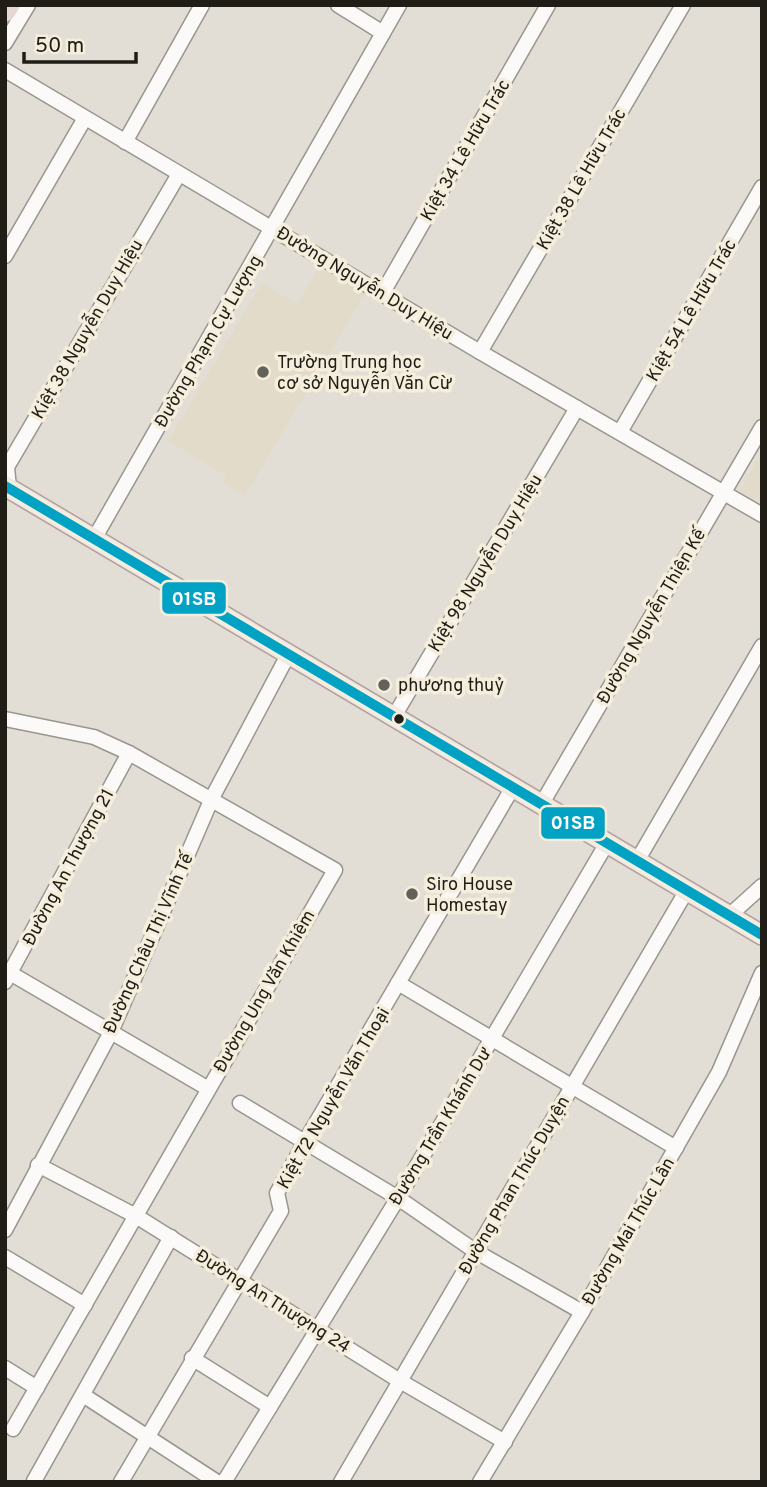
<svg xmlns="http://www.w3.org/2000/svg" width="767" height="1487" font-family="Overpass,sans-serif">
  <style>
    .built { fill: #e3dbc9 }
    .lines { fill: none; stroke-linecap: round; stroke-linejoin: round }
    .minor-casing { stroke: #99968f; stroke-width: 17 }
    .major-casing { stroke: #b29f9c; stroke-width: 22 }
    .highway-casing { stroke: #b29f9c; stroke-width: 24 }
    .minor { stroke: #fbfaf9; stroke-width: 14 }
    .major { stroke: #efe5e4; stroke-width: 19 }
    .highway { stroke: #e6d6d6; stroke-width: 21 }
    .bus-1-casing { stroke: #f5eedc; stroke-width: 16 }
    .bus-1 { stroke: #02a2c5; stroke-width: 10 }
    .poi-dot { fill: #636159; stroke: #f5eedc; stroke-width: 2.5 }
    .bus-dot { fill: #1f1d16; stroke: #f5eedc; stroke-width: 2.5 }
    .labels { text-anchor: middle; stroke-width: 7; stroke-linejoin: round; paint-order: stroke }
    .street-label { font-size: 18px; fill: #1f1d16; stroke: #f5eedc }
    .poi-label { font-size: 18px; fill: #1f1d16; stroke: #f5eedc; text-anchor: start }
    .line-badge { stroke: #f5eedc; stroke-width: 2.5 }
    .badge-label { font-size: 19px; text-anchor: middle; font-weight: bold; fill: #fff }
  </style>
  <rect width="100%" height="100%" fill="#e2ded5"/>
  <g class="built">
    <polygon points="322,263 367,290 245,496 223,483 227,476 168,441 262,283 297,304"/>
    <polygon points="762,452 762,503 740,491"/>
  </g>
  <g class="lines">
    <defs>
      <g id="minor">
        <polyline points="338,5 383,33"/>
        <polyline points="5,43 28,5"/>
        <polyline points="5,70 480,352 762,515"/>
        <polyline points="125,142 202,5"/>
        <polyline points="5,256 85,118"/>
        <polyline points="382,294 548,5"/>
        <polyline points="480,352 683,5"/>
        <polyline points="620,432 762,187"/>
        <polyline points="9,488 7,467 179,174"/>
        <polyline points="94,539 399,5"/>
        <polyline points="393,718 577,408"/>
        <polyline points="5,719 94,737 129,753 335,870 13,1429"/>
        <polyline points="541,805 762,427"/>
        <polyline points="637,861 762,646"/>
        <polyline points="730,915 762,886"/>
        <polyline points="10,973 207,1088"/>
        <polyline points="5,982 129,753"/>
        <polyline points="398,983 676,1148"/>
        <polyline points="240,1103 398,1198 475,1251 582,1312"/>
        <polyline points="38,1165 136,1216 400,1381 505,1442"/>
        <polyline points="5,1230 111,1032 212,798 288,655"/>
        <polyline points="5,1257 85,1305"/>
        <polyline points="192,1358 270,1407"/>
        <polyline points="5,1368 37,1388"/>
        <polyline points="83,1395 217,1482"/>
        <polyline points="34,1481 171,1237"/>
        <polyline points="121,1482 281,1211 277,1193 306,1140 513,787"/>
        <polyline points="224,1482 398,1198 607,843"/>
        <polyline points="341,1482 687,890"/>
        <polyline points="480,1482 582,1312 719,1072 762,973"/>
      </g>
      <polyline id="major" points="5,486 762,935"/>
      <polyline id="highway" points="5,11 9,5"/>
    </defs>
    <use href="#minor" class="minor-casing"/>
    <use href="#major" class="major-casing"/>
    <use href="#highway" class="highway-casing"/>
    <use href="#minor" class="minor"/>
    <use href="#major" class="major"/>
    <use href="#highway" class="highway"/>
    <defs>
      <polyline id="bus-1" points="5,486 762,935"/>
    </defs>
    <use href="#bus-1" class="bus-1-casing"/>
    <use href="#bus-1" class="bus-1"/>
  </g>
  <g class="poi-dot">
    <circle cx="263" cy="372" r="7"/>
    <circle cx="384" cy="685" r="7"/>
    <circle cx="412" cy="894" r="7"/>
  </g>
  <circle class="bus-dot" cx="399" cy="719" r="6"/>
  <g class="labels">
    <g class="street-label">
      <text transform="translate(465 150) rotate(-60)" y="6">Kiệt 34 Lê Hữu Trác</text>
      <text transform="translate(581 179) rotate(-60)" y="6">Kiệt 38 Lê Hữu Trác</text>
      <text transform="translate(365 283) rotate(31)" y="6">Đường Nguyễn Duy Hiệu</text>
      <text transform="translate(691 310) rotate(-60)" y="6">Kiệt 54 Lê Hữu Trác</text>
      <text transform="translate(87 329) rotate(-60)" y="6">Kiệt 38 Nguyễn Duy Hiệu</text>
      <text transform="translate(208 341) rotate(-60)" y="6">Đường Phạm Cự Lượng</text>
      <text transform="translate(485 563) rotate(-59)" y="6">Kiệt 98 Nguyễn Duy Hiệu</text>
      <text transform="translate(651 616) rotate(-60)" y="6">Đường Nguyễn Thiện Kế</text>
      <text transform="translate(68 867) rotate(-62)" y="6">Đường An Thượng 21</text>
      <text transform="translate(148 943) rotate(-66)" y="6">Đường Châu Thị Vĩnh Tế</text>
      <text transform="translate(264 991) rotate(-60)" y="6">Đường Ung Văn Khiêm</text>
      <text transform="translate(333 1098) rotate(-60)" y="6">Kiệt 72 Nguyễn Văn Thoại</text>
      <text transform="translate(440 1126) rotate(-59)" y="6">Đường Trần Khánh Dư</text>
      <text transform="translate(514 1185) rotate(-60)" y="6">Đường Phan Thúc Duyện</text>
      <text transform="translate(628 1231) rotate(-60)" y="6">Đường Mai Thúc Lân</text>
      <text transform="translate(273 1301) rotate(32)" y="6">Đường An Thượng 24</text>
    </g>
    <g class="poi-label">
      <text x="277" y="368">Trường Trung học<tspan x="277" dy="21">cơ sở Nguyễn Văn Cừ</tspan></text>
      <text x="398" y="691">phương thuỷ</text>
      <text x="426" y="890">Siro House<tspan x="426" dy="21">Homestay</tspan></text>
    </g>
  </g>
  <g class="line-badge">
    <rect x="161" y="581" width="66" height="34" rx="7" fill="#02a2c5"/>
    <rect x="540" y="806" width="66" height="34" rx="7" fill="#02a2c5"/>
  </g>
  <g class="badge-label">
    <text x="194" y="605">01SB</text>
    <text x="573" y="829">01SB</text>
  </g>
  <rect width="767" height="1487" fill="none" stroke="#1f1d16" stroke-width="14"/>
  <path d="M24 52v10h112v-10" fill="none" stroke="#1f1d16" stroke-width="3.5"/>
  <text x="35" y="52" font-size="21" fill="#1f1d16" stroke="#f5eedc" stroke-width="5" paint-order="stroke">50 m</text>
</svg>
